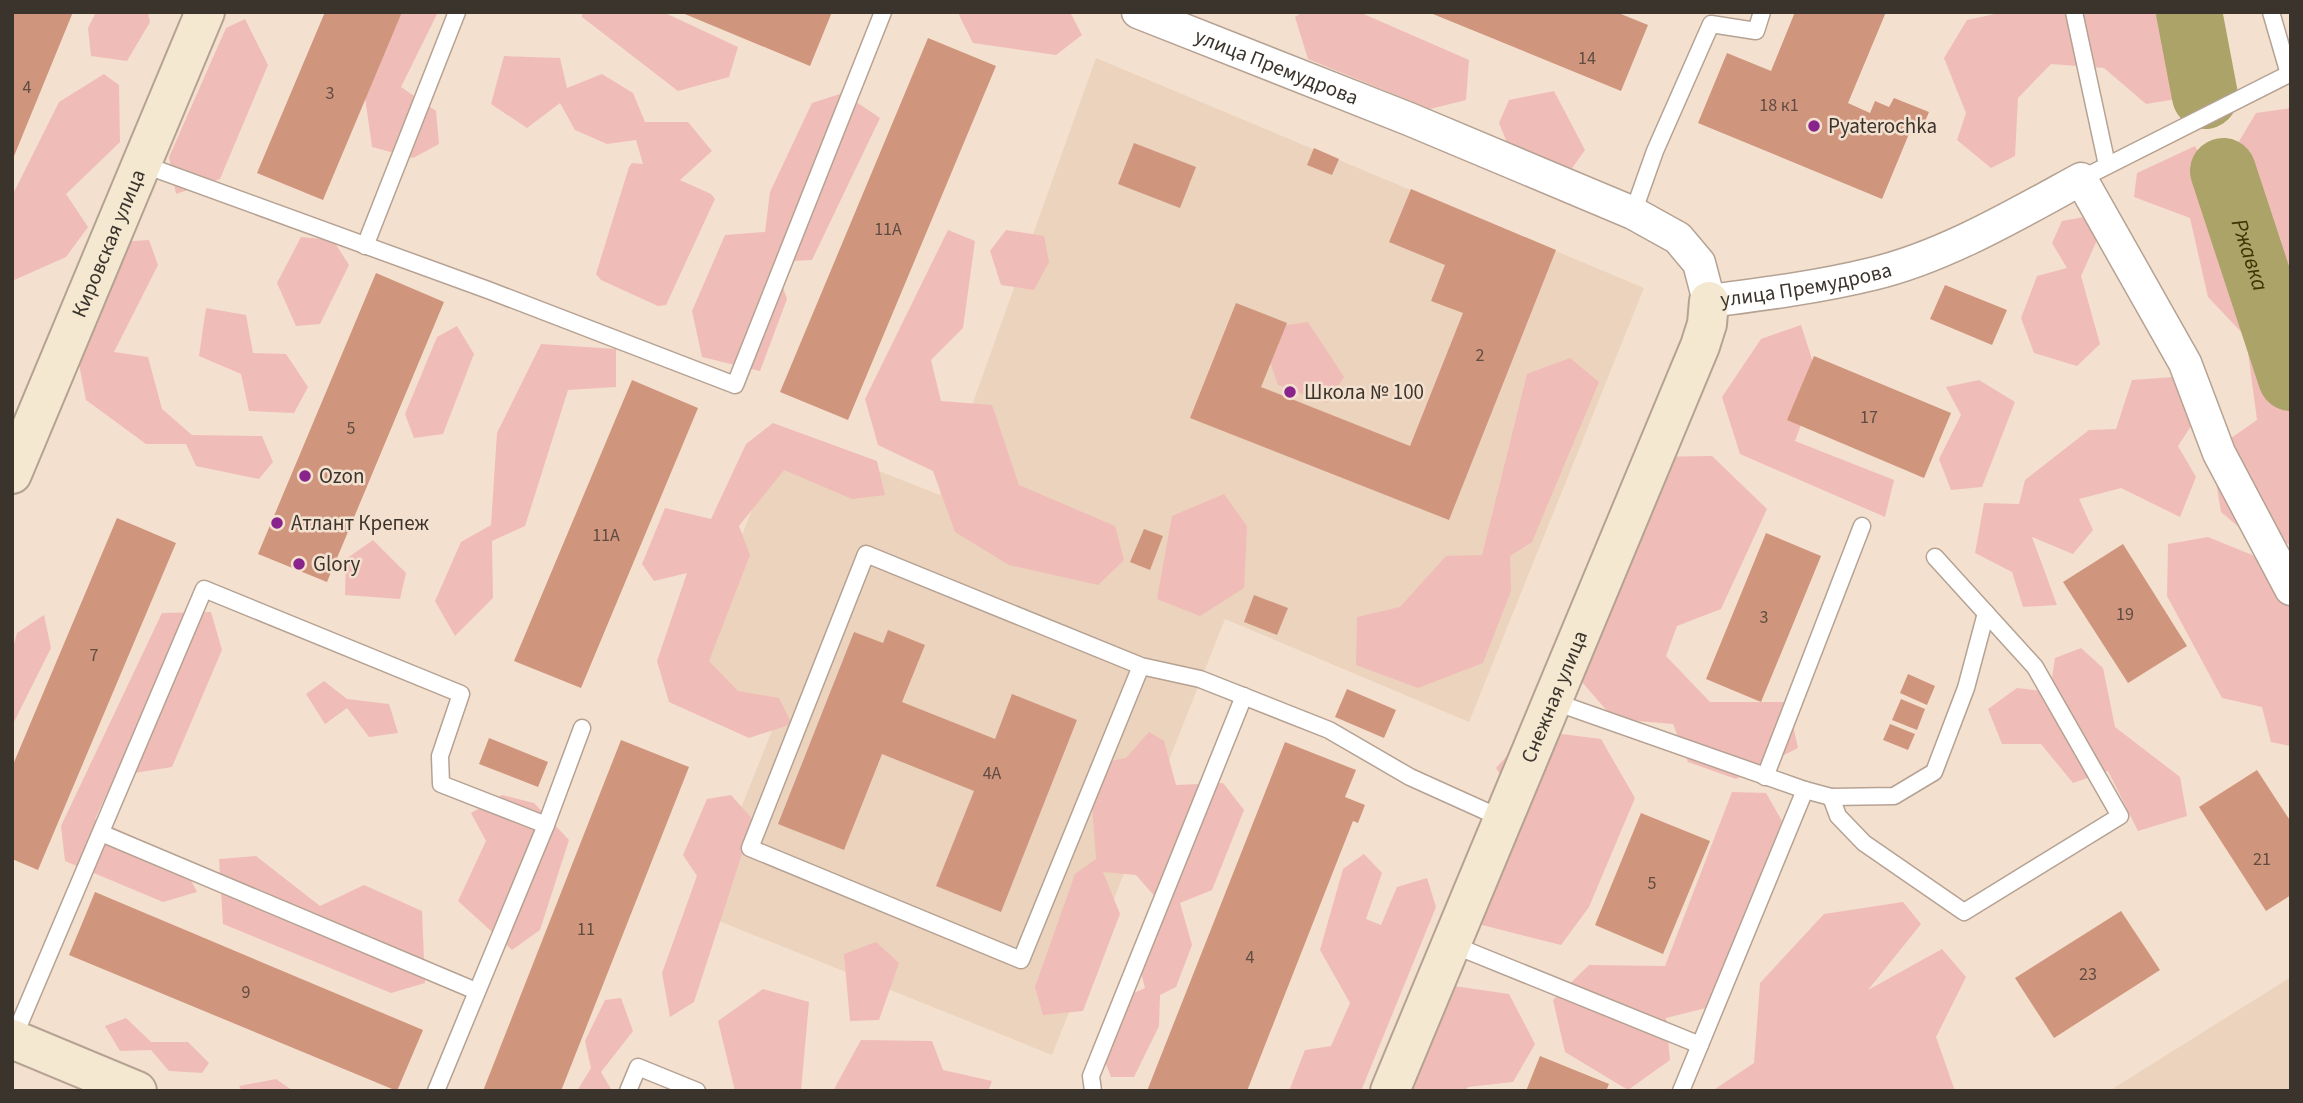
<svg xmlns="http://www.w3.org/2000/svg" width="2303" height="1103" font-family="'Source Sans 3',sans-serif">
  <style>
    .built { fill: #ecd3bd }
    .green { fill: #f0bcb7 }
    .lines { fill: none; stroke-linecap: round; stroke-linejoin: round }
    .river { stroke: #aba368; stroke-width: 66 }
    .building { fill: #d0957d }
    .lane-casing { stroke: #b5a293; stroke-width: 19 }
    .street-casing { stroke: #b5a293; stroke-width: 35 }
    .secondary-casing { stroke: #b5a293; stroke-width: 42 }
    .lane { stroke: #fff; stroke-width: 16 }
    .street { stroke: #fff; stroke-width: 32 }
    .secondary { stroke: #f4e8d1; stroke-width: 38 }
    .poi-dot { fill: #88248c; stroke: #f4e0cf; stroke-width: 2.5 }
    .labels { text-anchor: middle; stroke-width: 5; stroke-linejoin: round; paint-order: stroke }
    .number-label { font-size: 18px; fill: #604c41 }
    .street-label { font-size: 21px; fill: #3b342d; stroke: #f4e0cf }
    .poi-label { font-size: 21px; fill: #3b342d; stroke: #f4e0cf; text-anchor: start }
    .water-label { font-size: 23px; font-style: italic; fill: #3c3604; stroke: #f4e0cf }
  </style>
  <rect width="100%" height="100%" fill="#f4e0cf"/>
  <g class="built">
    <polygon points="1096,58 1644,288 1469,722 1225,619 1052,1055 699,913 775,723 683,686 782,433 940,495"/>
    <polygon points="2291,977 2291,1091 2109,1091"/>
  </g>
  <g class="green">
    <polygon points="96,12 148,12 150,22 127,61 91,56 88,28"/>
    <polygon points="395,12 438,12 401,87 436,111 439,144 413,158 372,147 364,90"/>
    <polygon points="582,12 663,12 738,47 729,77 678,91 582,17"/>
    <polygon points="961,12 1070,12 1082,35 1056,55 973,43 959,15"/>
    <polygon points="1303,12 1359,12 1469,60 1466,100 1430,109 1308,59 1295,17"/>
    <polygon points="2004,12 2223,12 2221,73 2195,96 2146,104 2104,68 2051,64 2018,98 2015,156 1991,168 1957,140 1966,113 1944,58 1967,20"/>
    <polygon points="245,19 268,65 220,179 176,194 169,157 226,28"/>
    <polygon points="504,56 560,58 567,88 602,74 633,93 645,122 688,122 712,151 680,180 711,194 715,199 666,305 658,306 601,280 596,274 629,167 632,163 643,164 636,140 607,144 575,130 560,103 527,128 491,104"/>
    <polygon points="104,74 119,85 120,142 66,194 88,227 66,257 12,281 12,196 59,102"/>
    <polygon points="1554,91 1585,150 1568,174 1518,170 1499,123 1509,100"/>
    <polygon points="843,93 880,118 812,260 774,262 787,299 760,371 702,357 692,311 725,235 765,232 770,192 812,103"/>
    <polygon points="2291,108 2291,544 2253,539 2221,512 2211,452 2257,420 2246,337 2208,297 2190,218 2134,197 2137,173 2195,146 2224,200 2247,194 2235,148 2256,113"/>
    <polygon points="2084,217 2098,238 2081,276 2100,344 2077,366 2034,353 2021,318 2037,276 2067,268 2052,243 2062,221"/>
    <polygon points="948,230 975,241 963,328 931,360 941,401 992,405 1019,485 1115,526 1124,560 1098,585 1009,565 955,532 933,471 878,445 865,399"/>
    <polygon points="1006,230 1044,236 1049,262 1034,290 1001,285 990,251"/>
    <polygon points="301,237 333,240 349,265 320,324 296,326 277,283"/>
    <polygon points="149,240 158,265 114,352 148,357 162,409 192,435 262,436 273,462 259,479 196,466 186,444 146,444 86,400 76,349 121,242"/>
    <polygon points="206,308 246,315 253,353 286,354 308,387 294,413 249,411 241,374 199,356"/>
    <polygon points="1308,322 1344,377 1327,403 1278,385 1259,329"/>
    <polygon points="1801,325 1818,378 1795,441 1894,480 1885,517 1740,454 1722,397 1761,339"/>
    <polygon points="457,326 474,354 443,434 414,438 405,414 437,337"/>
    <polygon points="541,344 616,349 616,387 568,390 525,526 492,541 493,598 455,636 435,601 461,542 491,525 497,433"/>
    <polygon points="1570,358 1599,382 1532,542 1510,556 1511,591 1483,663 1418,688 1356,665 1357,617 1400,607 1446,556 1482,555 1527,374"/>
    <polygon points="2173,377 2197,417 2178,446 2196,477 2180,517 2121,488 2079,499 2093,530 2073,554 2032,537 2057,605 2023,607 2012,572 1975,553 1984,503 2019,504 2025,480 2089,430 2116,429 2132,380"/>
    <polygon points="1979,380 2015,402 1982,487 1951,490 1939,459 1961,415 1946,387"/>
    <polygon points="773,423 877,461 885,495 852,499 784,470 739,526 750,555 709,661 738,691 779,698 792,724 749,738 669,702 657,661 687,573 654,581 642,564 665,508 711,519 746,444"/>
    <polygon points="1712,456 1767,509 1721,609 1677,626 1666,656 1710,702 1788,702 1798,748 1736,779 1688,762 1673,724 1614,719 1575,674 1646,457"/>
    <polygon points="1224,494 1247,526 1244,588 1200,616 1157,599 1172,516"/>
    <polygon points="2208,537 2262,559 2291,607 2291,746 2271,742 2262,707 2222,698 2167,596 2168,544"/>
    <polygon points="373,540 406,573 400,599 345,595 346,559"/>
    <polygon points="211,612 222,650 172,767 115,776 95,819 180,858 197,892 163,902 65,861 61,826 162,613"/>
    <polygon points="44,615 51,648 12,726 12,652 17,633"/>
    <polygon points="2081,648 2103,668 2115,727 2180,777 2187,816 2138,831 2108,771 2073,783 2041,744 2002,744 1988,709 2017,688 2050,692 2055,658"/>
    <polygon points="324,681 347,699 389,704 398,733 369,737 347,708 325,724 306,694"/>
    <polygon points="1530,730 1601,739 1635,798 1589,907 1561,945 1482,925 1461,891 1524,809 1496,768"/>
    <polygon points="1149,732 1164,741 1176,785 1223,783 1244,810 1212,890 1180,903 1192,945 1176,987 1160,995 1159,1026 1134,1077 1111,1077 1098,1043 1116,1001 1145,988 1136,954 1157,899 1136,875 1103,872 1120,914 1083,1011 1043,1015 1035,987 1075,874 1096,859 1089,765 1126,758"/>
    <polygon points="1732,792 1766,793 1782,821 1706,1008 1666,1018 1670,1060 1628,1090 1565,1052 1553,1000 1589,965 1665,966"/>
    <polygon points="502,795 534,803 569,840 540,930 512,950 458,901 486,841 471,813"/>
    <polygon points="731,795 753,820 694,1002 670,1017 662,973 697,876 683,855 707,799"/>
    <polygon points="1364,854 1382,873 1366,919 1381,925 1397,887 1427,878 1436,907 1361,1091 1289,1091 1305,1050 1331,1046 1350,1003 1320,950 1343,869"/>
    <polygon points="256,856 320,906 364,885 422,911 425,983 391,993 223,924 219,859"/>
    <polygon points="1903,902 1921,924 1868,990 1942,949 1966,977 1936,1037 1955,1091 1712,1091 1754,1063 1760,983 1824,914"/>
    <polygon points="876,942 899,963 879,1020 850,1021 844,954"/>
    <polygon points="1426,982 1509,994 1535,1044 1513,1082 1468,1087 1465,1091 1389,1091"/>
    <polygon points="763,989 809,1002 801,1091 735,1091 718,1021"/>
    <polygon points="621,998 633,1031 601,1072 612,1091 577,1091 591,1068 585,1041 605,1000"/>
    <polygon points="126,1018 151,1042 188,1042 209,1063 202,1073 169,1071 151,1050 120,1051 105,1026"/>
    <polygon points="861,1040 932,1041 943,1070 992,1081 988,1091 833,1091"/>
    <polygon points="276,1079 293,1091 242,1091 239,1086"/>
  </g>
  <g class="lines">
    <g class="river">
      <polyline points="2189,12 2205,96"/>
      <path id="s1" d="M2223,171L2291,378"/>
    </g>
  </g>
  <g class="building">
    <polygon points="12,12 73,12 12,161"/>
    <polygon points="325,12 402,12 323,200 257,173"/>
    <polygon points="680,12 832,12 810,66"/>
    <polygon points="1428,12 1616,12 1648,25 1621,91"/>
    <polygon points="1795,12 1886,12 1848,103 1870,113 1875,101 1889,107 1894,98 1929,112 1920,133 1911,129 1882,199 1698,123 1727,53 1771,71"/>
    <polygon points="928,38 996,66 848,420 780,392"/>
    <polygon points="1134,143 1196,167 1180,208 1118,184"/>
    <polygon points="1314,148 1339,159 1332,175 1307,165"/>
    <polygon points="1411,189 1556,250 1449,520 1190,418 1236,303 1287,323 1261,387 1410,446 1463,313 1431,301 1445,265 1389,242"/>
    <polygon points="376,273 444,302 327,582 258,554"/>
    <polygon points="1945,285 2007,310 1992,345 1930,319"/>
    <polygon points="1814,356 1951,413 1924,478 1787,420"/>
    <polygon points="632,380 698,408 581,688 514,661"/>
    <polygon points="117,518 176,543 38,870 12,859 12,767"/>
    <polygon points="1144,529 1163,536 1150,570 1130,562"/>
    <polygon points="1766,533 1821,556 1761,702 1706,679"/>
    <polygon points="2123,544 2187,646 2128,683 2063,582"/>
    <polygon points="1254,595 1288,608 1277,635 1244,622"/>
    <polygon points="888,630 925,645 902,702 995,739 1012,694 1077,720 1001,912 936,886 974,791 882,754 844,850 778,824 854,632 883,643"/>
    <polygon points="1908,674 1935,686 1927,705 1900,693"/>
    <polygon points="1347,689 1396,710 1384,738 1335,717"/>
    <polygon points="1901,699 1925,709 1917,730 1892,720"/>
    <polygon points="1890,724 1915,734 1908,750 1883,740"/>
    <polygon points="489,738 548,762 538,787 479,764"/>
    <polygon points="621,740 689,767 561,1091 483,1091"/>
    <polygon points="1285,742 1356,770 1345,797 1365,805 1358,823 1353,821 1247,1091 1147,1091"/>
    <polygon points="2257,770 2291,822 2291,895 2266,911 2199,807"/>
    <polygon points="1641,813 1710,841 1663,954 1595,925"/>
    <polygon points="95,892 423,1030 397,1091 69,955"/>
    <polygon points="2121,911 2160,970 2054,1038 2015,978"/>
    <polygon points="1540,1056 1609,1084 1606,1091 1526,1091"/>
  </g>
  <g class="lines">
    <defs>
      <g id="lane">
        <polyline points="2074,12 2107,165"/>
        <polyline points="2271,12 2289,74"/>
        <polyline points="142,164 488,290 735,385 883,12"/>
        <polyline points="2081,179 2291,73"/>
        <polyline points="1633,213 1655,151 1711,24 1756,31 1762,12"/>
        <polyline points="365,246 457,12"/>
        <polyline points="1141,666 1021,960 750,848 866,554 1141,666 1200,679 1329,730 1410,777 1503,819"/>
        <polyline points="1552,701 1805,790 1831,797 1894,796 1934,772 1966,688 1986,613"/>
        <polyline points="1765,777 1862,526"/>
        <polyline points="1831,797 1838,816 1864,843 1964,912 2120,816 2035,667 1935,557"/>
        <polyline points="101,833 476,991"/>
        <polyline points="1451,944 1700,1045"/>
        <polyline points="13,1039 204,589 461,694 440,756 441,784 546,825"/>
        <polyline points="436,1091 546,825 582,728"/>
        <polyline points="628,1091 638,1067 697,1091"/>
        <polyline points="1093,1091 1091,1076 1244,696"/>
        <polyline points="1681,1091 1805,790"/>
      </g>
      <g id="street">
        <path id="s2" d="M1138,12L1409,119L1633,213L1678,238L1699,263L1709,301C1764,294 1819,287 1872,274C1944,257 2017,214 2081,179L2185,363L2219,453L2291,589"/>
      </g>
      <g id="secondary">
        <path id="s3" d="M12,474L205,12"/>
        <polyline points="12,1039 137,1091"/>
        <path id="s4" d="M1390,1091L1700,346L1707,324L1709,301"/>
      </g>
    </defs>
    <use href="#lane" class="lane-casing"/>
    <use href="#street" class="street-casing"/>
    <use href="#secondary" class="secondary-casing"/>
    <use href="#lane" class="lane"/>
    <use href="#street" class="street"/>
    <use href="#secondary" class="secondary"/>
  </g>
  <g class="poi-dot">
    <circle cx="1814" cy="126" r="7"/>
    <circle cx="1290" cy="392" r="7"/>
    <circle cx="305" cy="476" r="7"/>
    <circle cx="277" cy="523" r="7"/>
    <circle cx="299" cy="564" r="7"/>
  </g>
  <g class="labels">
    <g class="number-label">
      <text x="1587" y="64">14</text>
      <text x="27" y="93">4</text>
      <text x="330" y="99">3</text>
      <text x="1779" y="111">18 к1</text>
      <text x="888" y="235">11А</text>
      <text x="1480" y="361">2</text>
      <text x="1869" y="423">17</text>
      <text x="351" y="434">5</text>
      <text x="606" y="541">11А</text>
      <text x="2125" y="620">19</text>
      <text x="1764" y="623">3</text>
      <text x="94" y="661">7</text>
      <text x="992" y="779">4А</text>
      <text x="2262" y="865">21</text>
      <text x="1652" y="889">5</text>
      <text x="586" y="935">11</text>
      <text x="1250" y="963">4</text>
      <text x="2088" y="980">23</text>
      <text x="246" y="998">9</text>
    </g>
    <g class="street-label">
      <text dy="7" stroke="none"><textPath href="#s2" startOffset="149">улица Премудрова</textPath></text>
      <text dy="7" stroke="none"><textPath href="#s3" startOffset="250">Кировская улица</textPath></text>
      <text dy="7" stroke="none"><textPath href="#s2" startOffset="756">улица Премудрова</textPath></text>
      <text dy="7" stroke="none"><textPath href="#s4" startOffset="427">Снежная улица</textPath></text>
    </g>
    <g class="poi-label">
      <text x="1828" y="133">Pyaterochka</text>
      <text x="1304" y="399">Школа № 100</text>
      <text x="319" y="483">Ozon</text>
      <text x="291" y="530">Атлант Крепеж</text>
      <text x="313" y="571">Glory</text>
    </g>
    <g class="water-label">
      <text dy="8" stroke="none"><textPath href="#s1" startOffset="88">Ржавка</textPath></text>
    </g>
  </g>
  <rect width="2303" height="1103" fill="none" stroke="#3b342d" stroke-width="28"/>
</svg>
